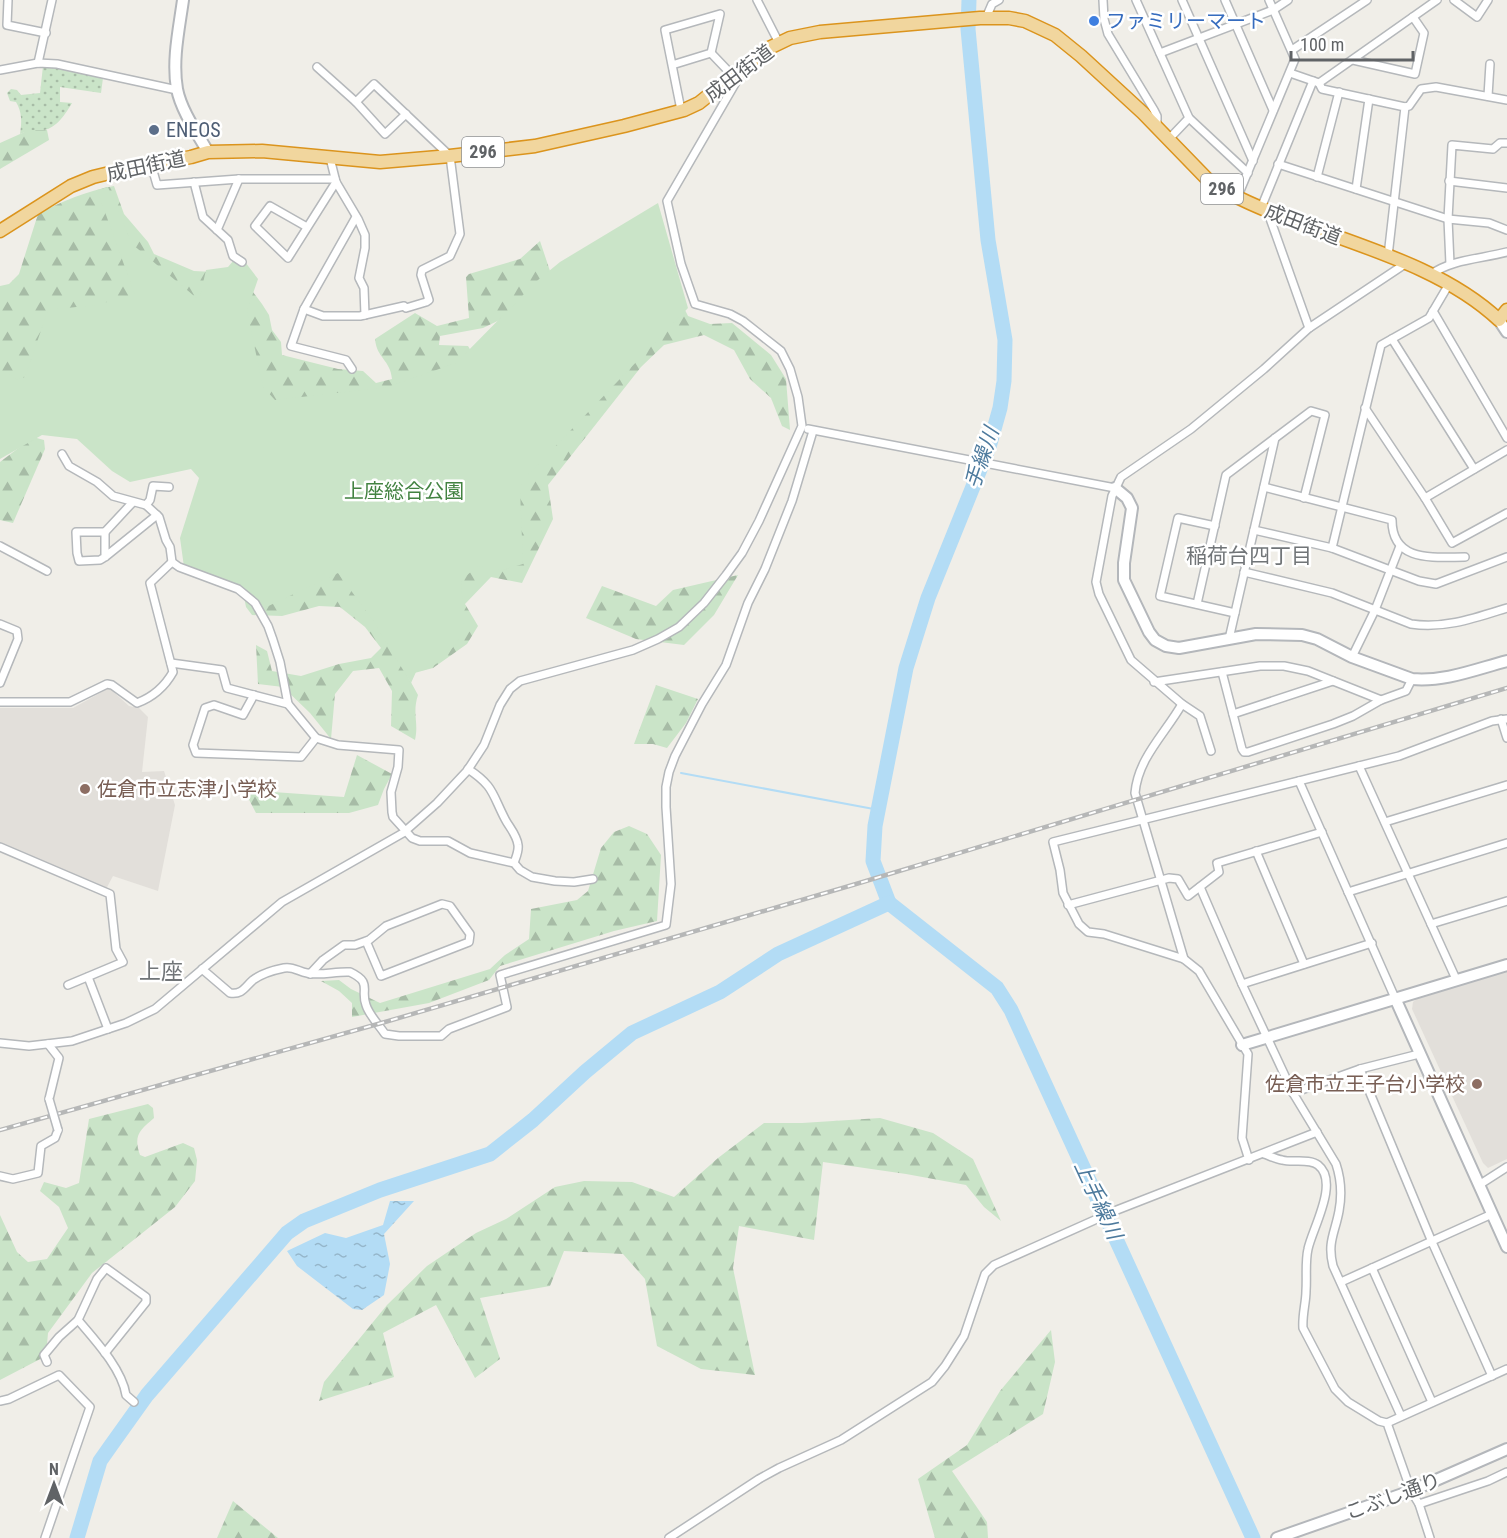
<svg xmlns="http://www.w3.org/2000/svg" width="1507" height="1538" font-family="'Roboto Condensed','Noto Sans JP',sans-serif">
  <style>
    .education { fill: #e2dfda }
    .grass { fill: url(#grass-dots) }
    .forest { fill: url(#forest-firs) }
    .park { fill: #cae4c8 }
    .water { fill: url(#water-ripples) }
    .lines { fill: none; stroke-linecap: round; stroke-linejoin: round }
    .stream { stroke: #b3dcf5; stroke-width: 2 }
    .river { stroke: #b3dcf5; stroke-width: 15 }
    .street-casing { stroke: #b5b8bb; stroke-width: 10 }
    .secondary-casing { stroke: #b4b7bb; stroke-width: 14 }
    .highway-casing { stroke: #db941d; stroke-width: 15 }
    .street { stroke: #fff; stroke-width: 7 }
    .secondary { stroke: #fff; stroke-width: 10 }
    .highway { stroke: #f1d69e; stroke-width: 12 }
    .rail-casing { stroke: #b6b7b7; stroke-width: 4.5 }
    .rail { stroke: #fff; stroke-width: 2; stroke-dasharray: 7; stroke-linecap: butt }
    .street-bridge-casing { stroke: #b5b8bb; stroke-width: 10; stroke-linecap: butt }
    .street-bridge { stroke: #fff; stroke-width: 7 }
    .shop-dot { fill: #3f7fe0; stroke: #fff; stroke-width: 2 }
    .service-dot { fill: #5c6f8a; stroke: #fff; stroke-width: 2 }
    .education-dot { fill: #8d6e63; stroke: #fff; stroke-width: 2 }
    .labels { text-anchor: middle; stroke-width: 5; stroke-linejoin: round; paint-order: stroke }
    .shield { fill: #fff; stroke: #909294; stroke-width: 1.5 }
    .shield-label { font-size: 18px; font-weight: bold; fill: #606366 }
    .shop-label { font-size: 20px; fill: #366cbe; stroke: #fff; text-anchor: start }
    .street-label { font-size: 20px; fill: #606366; stroke: #fff }
    .service-label { font-size: 20px; fill: #4e5e75; stroke: #fff; text-anchor: start }
    .park-label { font-size: 20px; fill: #438342; stroke: #fff }
    .education-label { font-size: 20px; fill: #785e54; stroke: #fff; text-anchor: start }
    .water-label { font-size: 21px; font-style: italic; fill: #4d7a9d; stroke: #fff }
    .neighbourhood-label { font-size: 21px; fill: #717578; stroke: #fff }
    .quarter-label { font-size: 22px; fill: #717578; stroke: #fff }
  </style>
  <defs>
    <pattern id="grass-dots" width="8" height="8" patternUnits="userSpaceOnUse" patternTransform="scale(1.5)"><rect width="8" height="8" fill="#cae4c8"/><path d="M2 2h.1M6 6h.1" fill="none" stroke="#a7bca6" stroke-width="1.8" stroke-linecap="round"/></pattern>
    <pattern id="forest-firs" width="22" height="20" patternUnits="userSpaceOnUse" patternTransform="scale(1.5)"><rect width="22" height="20" fill="#cae4c8"/><path d="M5 1l3.5 6h-7zM16 11l3.5 6h-7z" fill="#a7bca6"/></pattern>
    <pattern id="water-ripples" width="26" height="14" patternUnits="userSpaceOnUse" patternTransform="scale(1.5)"><rect width="26" height="14" fill="#b3dcf5"/><path d="M2 4q2-2 4 0t4 0M15 11q2-2 4 0t4 0" fill="none" stroke="#95b6ca"/></pattern>
  </defs>
  <rect width="100%" height="100%" fill="#f0eee8"/>
  <g class="education">
    <polygon points="109,688 129,706 139,708 148,717 142,772 164,771 175,805 158,891 113,876 106,889 0,843 0,708 73,708"/>
    <polygon points="1507,971 1507,1159 1488,1168 1483,1163 1412,1009 1413,1002 1417,999"/>
  </g>
  <path class="grass" d="M43,66L103,78L101,93L60,87V102L72,103C66,113 57,128 44,130C35,132 29,130 20,134C22,122 22,112 16,102L10,101L7,93L11,89L17,90L21,95L40,93Z"/>
  <g class="forest">
    <polygon points="29,130 47,130 49,140 0,169 0,143"/>
    <path d="M114,186L124,214L148,242L154,254L194,271L233,273L247,284L262,304L269,315L272,330L281,342L282,355L338,369L363,371L376,383L392,379C390,359 377,359 375,339L415,313L437,326L469,318L466,277L469,274L520,259L540,241L551,274L548,297L483,328L440,336L439,345L468,346L477,361L402,392L265,409L37,364L0,405V286L9,284L19,274L38,214C63,201 86,191 114,186Z"/>
    <path d="M680,300L688,316L710,324L732,323L771,355L786,379L790,430L782,426L771,398L750,379L734,350L704,335L664,345L641,367L548,485L553,519L522,583L491,577L465,604L478,626L467,644L433,668L407,675L418,695C412,713 419,723 415,740L391,726L392,691L379,668L353,671L335,694L331,739L310,713L283,687L258,684L256,645L267,651L272,671L301,676L339,664L371,658L381,648L365,627L340,607L319,606L282,616L252,615L246,607L236,557L436,558Z"/>
    <polygon points="33,437 44,440 45,449 13,523 0,520 0,462"/>
    <polygon points="738,575 714,615 684,645 636,639 586,618 602,586 656,606 673,590"/>
    <polygon points="656,685 698,699 686,723 667,748 653,744 634,744"/>
    <polygon points="357,755 392,774 384,789 378,805 349,813 256,813 245,792 259,791 344,797"/>
    <polygon points="629,826 647,834 661,855 657,921 614,931 500,966 489,980 429,1003 352,1017 352,1003 339,991 321,981 339,980 351,989 380,1003 490,969 505,955 529,939 531,909 577,900 588,891 601,848 614,832"/>
    <path d="M148,1104L153,1108L154,1118C140,1130 133,1135 140,1155L145,1157L183,1143L194,1148L197,1160L195,1181L175,1207L92,1273L48,1333L46,1356L0,1380V1215L17,1252L28,1262L47,1259L68,1228L59,1207L40,1191L44,1182L66,1188L79,1183L89,1119Z"/>
    <polygon points="880,1118 933,1133 973,1159 1001,1221 984,1207 966,1185 906,1174 823,1162 814,1240 739,1226 733,1268 755,1375 701,1369 657,1346 645,1279 623,1254 564,1251 550,1286 480,1298 500,1359 475,1378 436,1305 383,1333 394,1377 319,1401 324,1382 387,1305 427,1266 476,1233 506,1219 555,1187 584,1181 632,1182 674,1197 718,1158 764,1123 802,1123"/>
    <polygon points="1051,1330 1055,1362 1043,1414 952,1471 987,1522 988,1538 935,1538 918,1479 967,1445 1000,1391"/>
    <polygon points="233,1501 278,1538 217,1538"/>
  </g>
  <path class="park" d="M108,187L132,244L199,300L206,270L228,267L239,254L258,279L247,311L263,387L275,400L388,387L456,363L538,280L560,262L658,203L688,308L524,479L520,489L523,564L503,570L478,566L461,580C462,612 472,629 447,654C435,666 432,668 416,672L411,683L372,619L338,573L260,610L249,596L184,567L180,538L199,478L191,469L130,482L112,471L77,439L42,435L0,459V373H8L17,380L25,377L48,310L95,305L135,295L97,190Z"/>
  <polygon class="water" points="390,1201 414,1201 384,1234 390,1264 384,1295 362,1310 353,1309 297,1266 287,1251 325,1233 346,1238 383,1225"/>
  <g class="lines">
    <polyline class="stream" points="681,773 879,810"/>
    <g class="river">
      <polyline points="889,903 873,861 875,826 906,668 928,598 989,447 1000,408 1004,381 1005,340 988,240 968,29 969,0"/>
      <polyline points="889,903 997,988 1011,1010 1253,1538"/>
      <polyline points="77,1538 100,1461 112,1444 147,1395 287,1233 304,1221 380,1190 490,1154 533,1120 585,1072 632,1033 720,992 778,954 889,903"/>
    </g>
    <defs>
      <g id="street">
        <polyline points="8,0 7,25 46,33"/>
        <polyline points="757,0 779,43"/>
        <polyline points="1103,0 1104,19 1108,34 1154,110 1157,116 1157,127"/>
        <polyline points="1136,0 1189,118 1248,173"/>
        <polyline points="1182,0 1253,161"/>
        <polyline points="1225,0 1273,110"/>
        <polyline points="1454,0 1477,17 1488,0"/>
        <polyline points="986,18 992,4 999,0"/>
        <polyline points="1292,50 1367,0"/>
        <polyline points="711,53 732,75"/>
        <polyline points="1160,53 1273,10 1288,0"/>
        <polyline points="1353,60 1415,74 1424,33 1413,17"/>
        <polyline points="38,63 52,0"/>
        <polyline points="672,65 711,53 720,14 665,30 681,110"/>
        <polyline points="0,70 38,63 57,64 177,90"/>
        <polyline points="1290,73 1319,83 1437,0"/>
        <polyline points="1319,83 1322,89 1405,107 1388,256"/>
        <polyline points="1488,96 1490,64"/>
        <polyline points="356,102 385,134 406,114"/>
        <polyline points="1405,107 1409,106 1421,89 1436,87 1507,100"/>
        <polyline points="1169,139 1189,118"/>
        <polyline points="330,158 336,182 358,219 365,235 365,248 359,278 364,288 365,315"/>
        <polyline points="151,164 157,185 239,179 335,179"/>
        <polyline points="1278,164 1448,219 1489,223 1507,230"/>
        <polyline points="1317,177 1339,92"/>
        <polyline points="1449,181 1507,188"/>
        <polyline points="194,182 203,217 228,240 233,256 242,262"/>
        <polyline points="1356,189 1369,99"/>
        <polyline points="1237,198 1295,59 1269,0"/>
        <polyline points="1261,208 1313,81"/>
        <polyline points="1267,210 1309,328"/>
        <polyline points="307,227 270,206 255,226 288,258 336,182"/>
        <polyline points="217,230 239,179"/>
        <polyline points="1450,264 1448,219 1452,145 1493,149 1500,143 1507,143"/>
        <path d="M1430,275C1452,259 1481,259 1507,252"/>
        <polyline points="304,309 323,316 360,316 404,306 406,308 426,302 429,300 421,275 422,270 450,256 460,234 450,156 374,84 356,102 317,67"/>
        <polyline points="1433,311 1507,438"/>
        <polyline points="1392,339 1474,469"/>
        <polyline points="352,369 346,360 291,346 304,309 356,217"/>
        <polyline points="1365,408 1425,498 1452,543 1507,513"/>
        <polyline points="808,429 1115,488"/>
        <polyline points="62,454 69,466 97,482 113,496 146,505 159,517 166,540 170,547 172,562 179,567 238,589 255,603 268,626 273,640 280,662 288,704 316,738 338,745 399,750 398,767 391,792 392,812 393,817 412,838 420,841 448,841 470,853 514,863 520,870 532,877 555,881 574,882 593,879"/>
        <path d="M1264,487L1392,520C1392,563 1434,557 1465,557"/>
        <polyline points="1425,498 1507,450"/>
        <polyline points="146,505 150,500 153,486 169,487"/>
        <polyline points="1215,526 1178,518 1160,596 1235,613"/>
        <polyline points="1254,530 1332,548 1419,581 1436,584 1507,557"/>
        <polyline points="105,532 132,503"/>
        <polyline points="0,546 47,571"/>
        <polyline points="1332,548 1381,345 1429,318 1449,284"/>
        <polyline points="105,557 105,532 76,532 77,553 79,561 100,560 105,557 157,515"/>
        <path d="M1244,572L1332,593L1411,624C1445,629 1475,618 1507,608"/>
        <polyline points="1197,604 1226,475 1311,411 1325,415 1304,498"/>
        <polyline points="0,624 17,631 18,639 0,683"/>
        <polyline points="1229,639 1275,438"/>
        <polyline points="1352,657 1375,610 1400,546"/>
        <polyline points="171,663 222,670 227,688 288,704"/>
        <polyline points="1222,672 1242,749 1244,752 1248,752 1333,724 1353,716 1381,700 1406,691 1412,679"/>
        <polyline points="1154,682 1260,666 1284,666 1308,671 1381,700"/>
        <polyline points="254,695 243,715 214,705 205,708 193,745 196,753 301,757 316,738"/>
        <path d="M0,702H70L107,684L112,685L137,703C153,697 164,688 173,672L150,583L172,562"/>
        <path d="M1182,704C1165,734 1138,758 1135,793L1184,959"/>
        <polyline points="1233,714 1333,681"/>
        <polyline points="1501,719 1507,738"/>
        <polyline points="1211,751 1200,716 1182,704 1131,660 1099,594 1096,582 1112,496 1121,477 1191,429 1264,369 1309,328 1405,264"/>
        <polyline points="1359,766 1456,979"/>
        <path d="M468,769C494,786 492,794 505,819C509,827 517,835 518,845C519,851 516,857 514,863"/>
        <polyline points="1299,781 1395,998"/>
        <polyline points="1385,822 1507,785"/>
        <polyline points="0,847 110,894 116,949 123,962 68,985"/>
        <polyline points="1256,851 1304,964"/>
        <path d="M1200,887L1242,984L1293,1093L1336,1164C1341,1179 1342,1195 1339,1211C1335,1233 1327,1242 1333,1266L1401,1416"/>
        <polyline points="1348,892 1507,843"/>
        <polyline points="1068,905 1169,878 1178,879 1188,896 1219,872 1217,863 1322,832"/>
        <polyline points="1431,924 1507,901"/>
        <path d="M202,969L230,993C242,995 245,987 253,980C261,974 274,970 284,968C293,966 299,972 307,973C321,976 336,971 350,972C373,983 360,989 366,1005C369,1015 379,1025 385,1034L399,1036H441L449,1029L507,1007L500,975L666,925L671,884L666,807V787L669,772L675,756L702,704L726,665L748,603L765,569L792,501L813,431"/>
        <polyline points="310,974 323,960 344,945 355,945 369,940 386,926 442,904 450,906 470,934 469,942 381,976 366,941"/>
        <polyline points="88,977 108,1029"/>
        <polyline points="1242,984 1372,943"/>
        <polyline points="0,1043 29,1046 72,1041 126,1023 155,1009 282,902 403,833 437,803 467,771 484,745 500,705 510,689 520,681 633,650 658,639 679,627 704,603 726,575 742,553 759,521 802,426 798,397 790,369 781,351 743,321 730,314 695,304 681,264 667,201 739,77 735,73"/>
        <polyline points="48,1044 59,1058 49,1099"/>
        <polyline points="1360,1069 1432,1242 1492,1376"/>
        <polyline points="1293,1093 1360,1069 1419,1054"/>
        <path d="M1264,1154C1270,1156 1276,1159 1282,1160C1292,1163 1309,1158 1318,1165C1340,1182 1312,1229 1308,1249C1305,1262 1307,1277 1306,1291C1306,1303 1302,1315 1303,1328L1335,1389L1348,1402L1379,1421L1387,1423L1411,1491L1419,1504L1430,1538"/>
        <polyline points="1249,1160 1242,1138 1248,1054 1199,971 1184,959 1104,934 1088,932 1079,924 1063,893 1060,870 1053,842 1399,756 1492,721 1507,719"/>
        <polyline points="0,1176 13,1179 38,1173 41,1146 55,1138 58,1130"/>
        <polyline points="1479,1185 1507,1167"/>
        <polyline points="1372,1268 1432,1402"/>
        <polyline points="1341,1282 1492,1214"/>
        <path d="M78,1320C95,1340 122,1369 126,1395L134,1402"/>
        <polyline points="47,1362 44,1355 59,1337 78,1320 97,1279 106,1268 146,1297 146,1302 105,1353"/>
        <polyline points="0,1401 9,1399 59,1375 90,1407 45,1538"/>
        <polyline points="1387,1423 1507,1369"/>
        <polyline points="1419,1504 1488,1481 1507,1472"/>
        <polyline points="669,1538 759,1479 779,1468 841,1440 932,1382 945,1366 964,1336 985,1274 994,1265 1117,1210 1317,1132"/>
      </g>
      <g id="secondary">
        <path d="M183,0C179,29 172,60 177,89C181,110 197,133 208,152"/>
        <polyline points="1499,320 1507,332"/>
        <path d="M1115,488L1127,498L1132,508L1124,563V580L1149,632L1155,640L1166,646L1179,648L1256,634L1302,635L1317,639L1352,657L1412,679C1445,682 1476,669 1507,661"/>
        <polyline points="1395,998 1507,1247"/>
        <polyline points="1242,1045 1507,965"/>
        <polyline points="1277,1538 1411,1491 1507,1449"/>
      </g>
      <path id="highway" d="M0,231L71,186L93,177L122,170L191,157L208,152L262,151L380,162L450,156L535,146L624,126L684,110L699,103L765,50L790,38L820,32L980,18H1009L1025,21L1055,35L1081,56L1143,113L1209,181L1229,193C1313,237 1429,254 1499,320L1507,310"/>
    </defs>
    <use href="#street" class="street-casing"/>
    <use href="#secondary" class="secondary-casing"/>
    <use href="#highway" class="highway-casing"/>
    <use href="#street" class="street"/>
    <use href="#secondary" class="secondary"/>
    <use href="#highway" class="highway"/>
    <defs>
      <polyline id="rail" points="0,1130 385,1022 856,884 1507,688"/>
    </defs>
    <use href="#rail" class="rail-casing"/>
    <use href="#rail" class="rail"/>
    <defs>
      <polyline id="street-bridge" points="49,1099 58,1130"/>
    </defs>
    <use href="#street-bridge" class="street-bridge-casing"/>
    <use href="#street-bridge" class="street-bridge"/>
  </g>
  <circle class="shop-dot" cx="1094" cy="21" r="6"/>
  <circle class="service-dot" cx="154" cy="130" r="6"/>
  <g class="education-dot">
    <circle cx="85" cy="789" r="6"/>
    <circle cx="1477" cy="1084" r="6"/>
  </g>
  <g class="labels">
    <g class="shield">
      <rect x="462" y="137" width="42" height="30" rx="4.5"/>
      <rect x="1201" y="174" width="42" height="30" rx="4.5"/>
    </g>
    <g class="shield-label">
      <text x="483" y="158">296</text>
      <text x="1222" y="195">296</text>
    </g>
    <g class="shop-label">
      <text x="1106" y="28">ファミリーマート</text>
    </g>
    <g class="street-label">
      <text transform="translate(739 73) rotate(-37)" y="7">成田街道</text>
      <text transform="translate(146 166) rotate(-12)" y="7">成田街道</text>
      <text transform="translate(1303 224) rotate(21)" y="7">成田街道</text>
      <text transform="translate(1393 1496) rotate(-20)" y="7">こぶし通り</text>
    </g>
    <g class="service-label">
      <text x="166" y="137">ENEOS</text>
    </g>
    <g class="park-label">
      <text x="404" y="498">上座総合公園</text>
    </g>
    <g class="education-label">
      <text x="97" y="796">佐倉市立志津小学校</text>
      <text x="1465" y="1091" text-anchor="end">佐倉市立王子台小学校</text>
    </g>
    <g class="water-label">
      <text transform="translate(982 458) rotate(-71)" y="7">手繰川</text>
      <text transform="translate(1098 1200) rotate(65)" y="7">上手繰川</text>
    </g>
    <g class="neighbourhood-label">
      <text x="1249" y="563">稲荷台四丁目</text>
    </g>
    <g class="quarter-label">
      <text x="161" y="979">上座</text>
    </g>
  </g>
  <g transform="translate(54 1484)" stroke="#ffffff" stroke-width="4.5" paint-order="stroke">
  <path d="M0-4.5L10 22L0 15L-10 22Z" fill="#606366"/>
  <text y="-9" font-size="16" font-weight="bold" text-anchor="middle" fill="#606366">N</text>
  </g>
  <path d="M1291 51v9h122v-9" fill="none" stroke="#606366" stroke-width="3"/>
  <text x="1300" y="51" font-size="18" fill="#606366" stroke="#ffffff" stroke-width="4.5" paint-order="stroke">100 m</text>
</svg>
